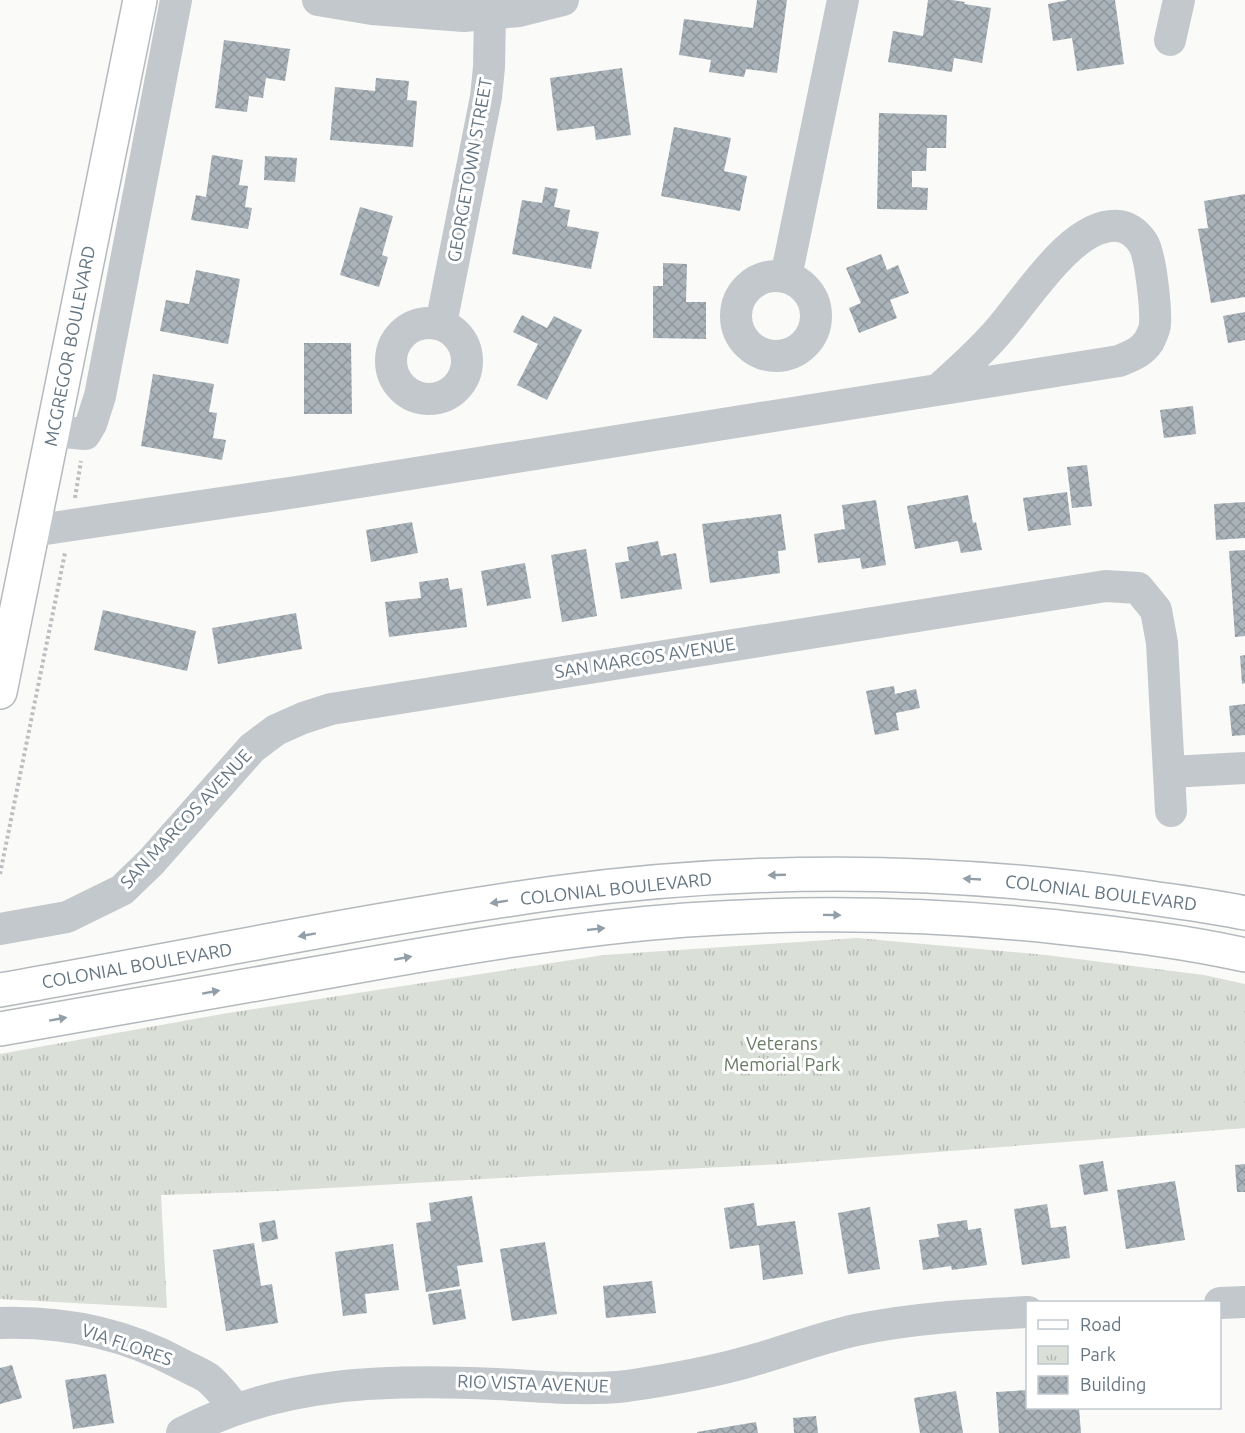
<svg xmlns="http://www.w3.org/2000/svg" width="1245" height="1433" font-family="Ubuntu,sans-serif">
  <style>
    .park { fill: url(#park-tufts) }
    .building { fill: url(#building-cross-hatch) }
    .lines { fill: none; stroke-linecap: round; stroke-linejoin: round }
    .major-casing { stroke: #b5babe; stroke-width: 36 }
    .highway-casing { stroke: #b4b9bd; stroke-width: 36 }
    .path { stroke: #bbbfc2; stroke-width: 4; stroke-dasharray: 3 3; stroke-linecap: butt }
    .minor { stroke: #c3c8cc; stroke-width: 32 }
    .major { stroke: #fff; stroke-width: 33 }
    .highway { stroke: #fff; stroke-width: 33 }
    .oneway { fill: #939fa8 }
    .labels { text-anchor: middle; stroke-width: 6; stroke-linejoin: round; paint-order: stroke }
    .street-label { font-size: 18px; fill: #657683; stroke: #fff }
    .park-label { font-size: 18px; fill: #687a64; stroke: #fff }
  </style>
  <defs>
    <pattern id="park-tufts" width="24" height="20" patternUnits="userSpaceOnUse" patternTransform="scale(1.5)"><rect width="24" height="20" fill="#dadfd7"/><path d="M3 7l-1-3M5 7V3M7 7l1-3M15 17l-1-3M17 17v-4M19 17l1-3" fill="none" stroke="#b4b9b4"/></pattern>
    <pattern id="building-cross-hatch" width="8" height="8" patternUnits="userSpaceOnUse" patternTransform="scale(1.5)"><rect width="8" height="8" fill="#aab3b9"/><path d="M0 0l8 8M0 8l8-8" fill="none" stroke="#8e969c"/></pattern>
  </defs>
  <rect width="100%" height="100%" fill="#fafaf8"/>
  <polygon class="park" points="857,938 1046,955 1204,975 1245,984 1245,1128 782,1164 537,1176 277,1191 161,1195 167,1308 0,1299 0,1054 222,1014 604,955"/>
  <g class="building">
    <polygon points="757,0 787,0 777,73 746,69 744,77 709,72 711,60 679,55 684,19 753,28"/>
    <polygon points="928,0 952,0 965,2 964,4 991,8 982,63 954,58 952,72 888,62 893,31 923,36"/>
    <polygon points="1068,0 1115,0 1124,64 1077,71 1072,38 1053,41 1048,4"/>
    <polygon points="224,40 290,49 285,81 266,78 263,98 249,96 247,112 215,108"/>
    <polygon points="622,68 631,135 596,140 594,126 557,131 550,78"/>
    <polygon points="376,78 409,81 407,100 417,101 413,147 330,140 335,87 375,91"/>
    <polygon points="879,113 947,115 946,148 927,148 926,171 912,171 912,187 928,188 927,210 877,209"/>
    <polygon points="674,127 731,138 724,171 747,176 740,211 661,196"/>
    <polygon points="212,155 243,160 239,185 248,186 245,207 252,208 248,229 191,220 196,195 206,197"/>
    <polygon points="265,156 297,158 295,182 264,180"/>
    <polygon points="545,187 558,189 554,207 570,210 567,226 599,232 591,269 512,254 522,200 542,203"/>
    <polygon points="1245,194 1245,297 1211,303 1198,229 1208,228 1204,201"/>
    <polygon points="360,207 393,216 382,255 388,257 379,287 340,275"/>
    <polygon points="881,254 887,270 898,265 909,293 890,300 897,318 859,333 849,308 861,303 846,268"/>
    <polygon points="663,263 687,264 686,302 706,302 706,339 653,338 653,286 663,286"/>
    <polygon points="196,270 240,279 228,344 160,331 166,300 189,304"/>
    <polygon points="1245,312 1245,340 1228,343 1223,316"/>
    <polygon points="522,315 547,328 554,316 582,330 547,400 517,385 538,344 513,332"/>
    <polygon points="304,343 351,343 352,414 304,414"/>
    <polygon points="153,374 214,384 209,412 217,413 213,438 226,440 222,460 141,446"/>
    <polygon points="1193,406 1196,434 1164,438 1160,410"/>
    <polygon points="1087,465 1092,506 1072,508 1067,467"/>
    <polygon points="1067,492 1071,525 1028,531 1023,498"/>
    <polygon points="968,495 973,523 976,522 982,550 961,553 958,541 915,549 907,506"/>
    <polygon points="876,500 886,565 862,569 860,558 818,563 814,534 845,529 842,505"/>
    <polygon points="1245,502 1245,538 1216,540 1214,504"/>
    <polygon points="781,514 786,550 778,551 780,573 710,583 702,524"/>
    <polygon points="412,522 418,553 371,562 366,530"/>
    <polygon points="658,541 661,556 676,553 682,589 621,599 615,563 629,561 627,547"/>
    <polygon points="586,549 597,616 562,622 551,555"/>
    <polygon points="1245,550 1245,636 1235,637 1229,551"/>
    <polygon points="525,563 531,598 487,606 481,571"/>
    <polygon points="448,578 450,590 462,588 467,627 389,637 385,602 421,598 419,582"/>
    <polygon points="103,610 196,631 187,671 94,650"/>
    <polygon points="296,613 302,649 218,664 212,628"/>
    <polygon points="1245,655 1245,683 1242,684 1240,656"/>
    <polygon points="894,686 895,694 916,689 920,708 896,713 899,730 875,735 866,691"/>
    <polygon points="1245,704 1245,735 1232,736 1229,706"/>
    <polygon points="1103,1161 1108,1191 1084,1195 1079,1165"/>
    <polygon points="1245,1164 1245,1192 1237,1192 1235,1165"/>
    <polygon points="1175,1181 1185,1240 1126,1249 1117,1190"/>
    <polygon points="472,1196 483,1262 457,1266 460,1286 426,1292 416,1223 431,1221 429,1203"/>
    <polygon points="754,1203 757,1226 795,1221 803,1274 763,1280 759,1245 730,1249 724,1208"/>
    <polygon points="1047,1204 1051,1228 1066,1226 1070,1258 1022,1265 1014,1209"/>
    <polygon points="870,1207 880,1269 848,1274 838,1213"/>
    <polygon points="275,1220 278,1239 262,1242 259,1223"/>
    <polygon points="967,1220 968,1230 981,1228 987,1265 952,1270 951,1266 923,1270 919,1240 939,1237 937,1224"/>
    <polygon points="545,1242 557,1314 512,1321 500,1249"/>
    <polygon points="254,1243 261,1286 272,1284 278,1323 226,1331 213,1250"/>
    <polygon points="393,1244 399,1290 365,1294 367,1313 343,1316 335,1252"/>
    <polygon points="652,1281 656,1313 606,1318 603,1286"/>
    <polygon points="461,1289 466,1319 433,1325 428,1294"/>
    <polygon points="12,1365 22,1398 0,1404 0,1368"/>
    <polygon points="106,1374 114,1423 73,1429 65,1380"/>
    <polygon points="1028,1390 1028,1408 1079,1408 1081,1433 999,1433 996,1392"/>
    <polygon points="956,1391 963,1433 920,1433 914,1398"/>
    <polygon points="816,1416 818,1433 794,1433 793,1418"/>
    <polygon points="756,1422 758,1433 697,1433 697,1432"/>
  </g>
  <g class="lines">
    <defs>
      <polyline id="major" points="0,692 140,0"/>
      <g id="highway">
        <path d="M0,990C184,958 368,919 554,893C749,867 950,868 1145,897C1178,902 1212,906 1245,913"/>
        <path d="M0,1029C112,1009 224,989 336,970C452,949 568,929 686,920C810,911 934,914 1058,927C1120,934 1183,941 1245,955"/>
      </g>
    </defs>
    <use href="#major" class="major-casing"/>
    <use href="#highway" class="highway-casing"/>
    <g class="path">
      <polyline points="75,498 81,461"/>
      <polyline points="0,874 65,553"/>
    </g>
    <g class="minor">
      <polyline points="318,0 372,9 464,16 519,11 563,0"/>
      <polyline points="1170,40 1179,0"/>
      <circle cx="776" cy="316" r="40"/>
      <polyline points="786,277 843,0"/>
      <circle cx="429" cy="361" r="38"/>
      <polyline points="441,324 486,97 489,67 490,14"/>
      <polyline points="53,431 85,434 91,424 100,396 176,0"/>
      <path d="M32,531L303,491L1119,361C1131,356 1141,353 1149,341C1151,337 1155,329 1155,324C1156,309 1151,256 1143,243C1137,234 1129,227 1118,226C1071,222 1024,304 995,335C978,354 958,372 939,389"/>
      <polyline points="1170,772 1245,768"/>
      <polyline points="0,929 67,917 122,890 151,862 252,748 276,730 303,718 331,709 1106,586 1138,588 1156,610 1162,643 1171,811"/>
      <polyline points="1220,1303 1245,1302"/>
      <path d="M0,1323C63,1321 123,1333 179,1363C188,1368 199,1372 208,1378C218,1386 227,1399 236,1409"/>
      <path d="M182,1433C280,1381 387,1379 496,1384C539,1386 584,1391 627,1386C668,1380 708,1373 747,1362C784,1352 819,1338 856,1330C913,1318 970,1315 1028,1312"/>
    </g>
    <use href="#major" class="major"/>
    <use href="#highway" class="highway"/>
  </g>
  <defs><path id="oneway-solid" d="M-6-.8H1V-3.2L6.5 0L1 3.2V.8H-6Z" transform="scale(1.5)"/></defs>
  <g class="oneway">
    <use href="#oneway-solid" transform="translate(777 875) rotate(178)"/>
    <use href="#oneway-solid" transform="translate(972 879) rotate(-177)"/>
    <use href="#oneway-solid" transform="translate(499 902) rotate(171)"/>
    <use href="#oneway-solid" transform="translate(832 915) rotate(1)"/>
    <use href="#oneway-solid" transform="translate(596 929) rotate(-6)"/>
    <use href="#oneway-solid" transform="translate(307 935) rotate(170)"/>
    <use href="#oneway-solid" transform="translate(403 958) rotate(-10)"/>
    <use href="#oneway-solid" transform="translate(211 992) rotate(-10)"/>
    <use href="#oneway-solid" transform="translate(58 1019) rotate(-10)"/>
  </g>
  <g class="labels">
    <g class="street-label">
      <text transform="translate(470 170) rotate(-80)" y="6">GEORGETOWN STREET</text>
      <text transform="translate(70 346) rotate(-79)" y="6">MCGREGOR BOULEVARD</text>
      <text transform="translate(645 658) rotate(-9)" y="6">SAN MARCOS AVENUE</text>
      <text transform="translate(186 819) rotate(-47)" y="6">SAN MARCOS AVENUE</text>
      <text transform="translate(616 889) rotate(-6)" y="6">COLONIAL BOULEVARD</text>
      <text transform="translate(1101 893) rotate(7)" y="6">COLONIAL BOULEVARD</text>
      <text transform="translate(137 966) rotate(-10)" y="6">COLONIAL BOULEVARD</text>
      <text transform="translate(127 1345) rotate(19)" y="6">VIA FLORES</text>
      <text transform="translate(533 1384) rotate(2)" y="6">RIO VISTA AVENUE</text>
    </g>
    <g class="park-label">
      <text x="782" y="1050">Veterans<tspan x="782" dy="21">Memorial Park</tspan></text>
    </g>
  </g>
  <rect x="1026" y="1301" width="195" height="108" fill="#ffffff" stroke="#c1c8cd" stroke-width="1.5"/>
  <rect x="1038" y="1320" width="30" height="9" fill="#ffffff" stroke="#c1c8cd" stroke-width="1.5"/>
  <text x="1080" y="1331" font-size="18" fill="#657683">Road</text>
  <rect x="1038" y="1346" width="30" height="18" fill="url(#park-tufts)" stroke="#c1c8cd" stroke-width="1.5"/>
  <text x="1080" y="1361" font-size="18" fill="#657683">Park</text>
  <rect x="1038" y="1376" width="30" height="18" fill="url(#building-cross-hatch)" stroke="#c1c8cd" stroke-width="1.5"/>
  <text x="1080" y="1391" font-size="18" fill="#657683">Building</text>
</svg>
